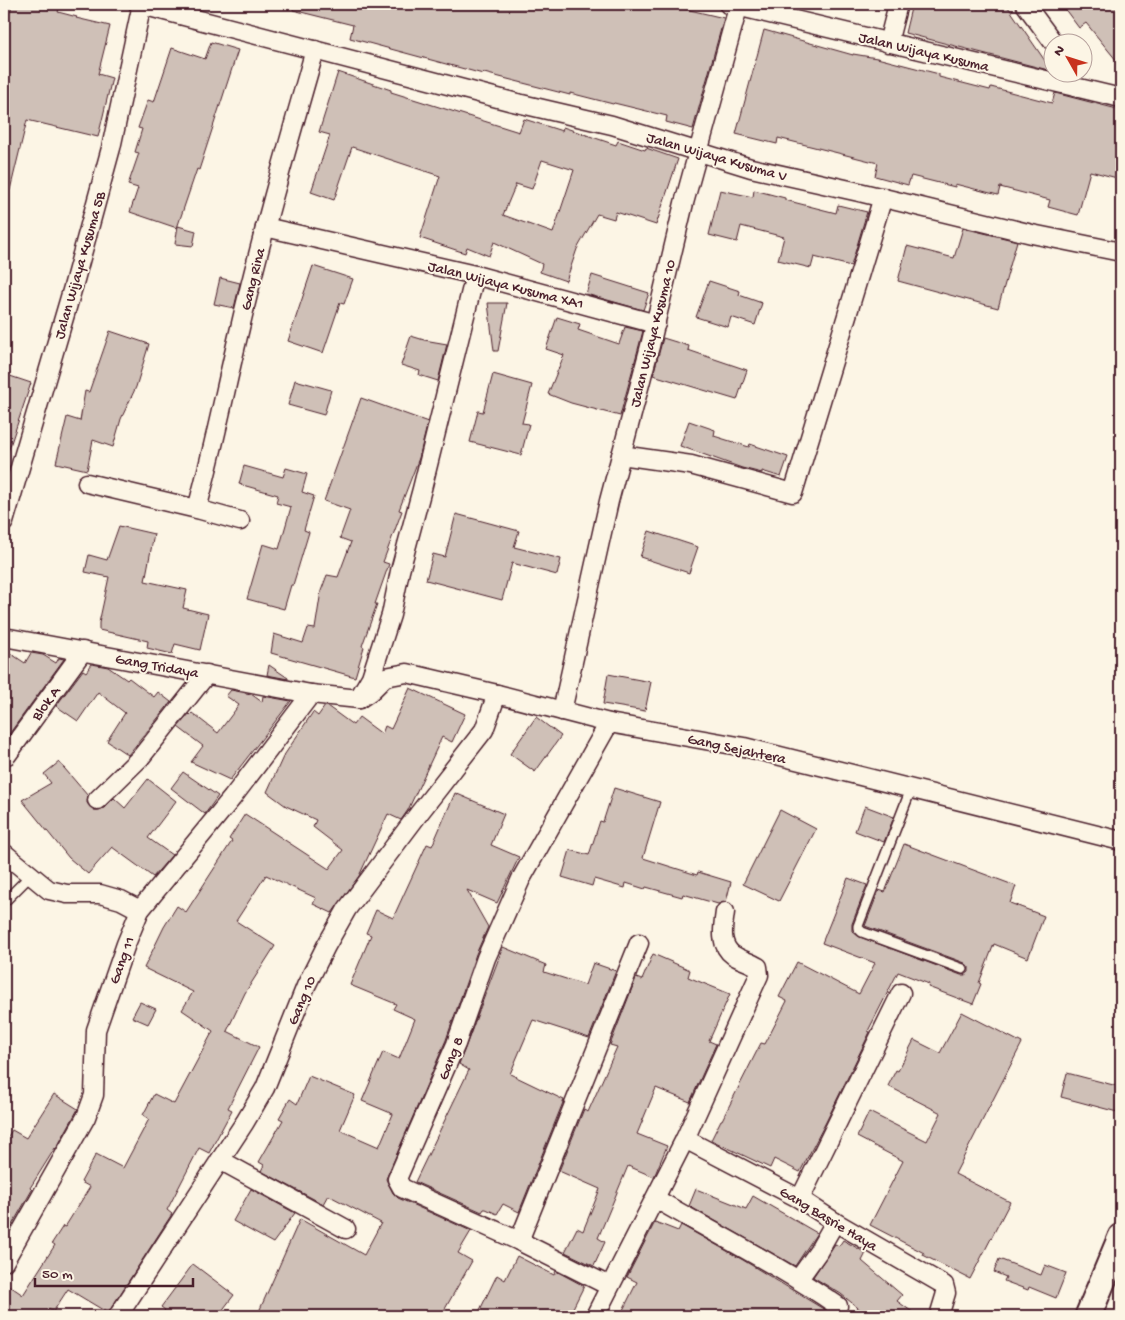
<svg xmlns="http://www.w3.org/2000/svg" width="1125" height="1320" font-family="'Gochi Hand',sans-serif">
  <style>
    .building { fill: #cfc0b7; stroke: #4a1f2b; fill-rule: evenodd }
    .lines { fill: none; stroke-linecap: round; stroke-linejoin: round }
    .lane-casing { stroke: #4a1f2b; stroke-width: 12 }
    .street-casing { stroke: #4a1f2b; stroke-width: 21 }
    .secondary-casing { stroke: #4a1f2b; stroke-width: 29 }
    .lane { stroke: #fcf5e5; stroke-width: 9 }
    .street { stroke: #fcf5e5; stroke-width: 18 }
    .secondary { stroke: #fcf5e5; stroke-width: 25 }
    .labels { text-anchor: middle; stroke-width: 4; stroke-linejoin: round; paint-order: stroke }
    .street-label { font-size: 15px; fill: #4a1f2b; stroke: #fcf5e5 }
  </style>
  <rect width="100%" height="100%" fill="#fcf5e5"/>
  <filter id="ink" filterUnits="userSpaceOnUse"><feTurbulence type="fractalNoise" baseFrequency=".02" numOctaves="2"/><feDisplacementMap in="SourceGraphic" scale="10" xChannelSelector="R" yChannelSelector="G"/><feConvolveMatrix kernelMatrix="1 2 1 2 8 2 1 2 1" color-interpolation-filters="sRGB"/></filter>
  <g filter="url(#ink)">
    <g class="building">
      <polygon points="12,4 34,4 59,9 58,12 77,17 76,18 110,26 98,74 112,78 98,137 27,120 10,190 4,189 4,37"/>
      <polygon points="293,4 664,4 724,18 693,129 666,122 667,116 614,103 613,104 570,93 570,95 484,73 483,74 350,38 353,25 293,10"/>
      <polygon points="912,4 1006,4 1052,71 905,33"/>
      <polygon points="1061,4 1114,4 1121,13 1121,66 1086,23 1079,28"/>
      <polygon points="764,30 853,55 853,54 877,58 939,74 939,77 990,90 991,87 1052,103 1055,93 1121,110 1121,179 1090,171 1078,215 1048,207 1050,200 1000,187 998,195 955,184 955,187 911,176 908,185 875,176 878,163 778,138 777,144 736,134"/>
      <polygon points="211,42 238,50 199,170 197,169 177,228 130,212 138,188 128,185 139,153 135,152 142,129 138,128 148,100 154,102 172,48 205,59"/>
      <path d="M338,72L391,90V92L519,132L524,119L562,131L563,127L616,145L618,141L645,150L646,148L678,159L656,225L616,212L614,219L597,214L577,249L566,281L540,272L542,264L494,242L489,256L467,247L465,253L420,238L440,176L352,147L334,200L311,192L330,135L319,132ZM542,160L574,170L553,233L503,215L516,184L532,189Z"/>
      <polygon points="720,190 753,197 754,190 785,198 785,200 836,213 838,205 867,212 851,266 814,257 811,268 778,260 784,237 741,226 737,242 709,235"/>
      <polygon points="178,226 196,231 193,246 175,244"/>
      <polygon points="963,228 1017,241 998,308 898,281 907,246 954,258"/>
      <polygon points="313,266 353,279 344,304 340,303 323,353 288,341"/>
      <polygon points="592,275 649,293 643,310 586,294"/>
      <polygon points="220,278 240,283 234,308 214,304"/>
      <polygon points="709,281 740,291 739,295 762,303 755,325 731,317 728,327 696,317"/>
      <polygon points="488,303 507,303 498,351 494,351"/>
      <polygon points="557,317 580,324 578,330 619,344 625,327 643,331 620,416 571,403 548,394 564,355 546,349"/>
      <polygon points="110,331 149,344 136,387 121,419 113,447 93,440 87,470 56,463 67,417 80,421 85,391 89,392"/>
      <polygon points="411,336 424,340 447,344 438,381 419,375 420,371 401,365"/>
      <polygon points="663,338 689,346 688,350 747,370 737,400 653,375"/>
      <polygon points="4,374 31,383 7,455 4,454"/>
      <polygon points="493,374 532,385 522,423 529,424 521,455 470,442 478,411 483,412"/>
      <polygon points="295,380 331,390 324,415 288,405"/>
      <polygon points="361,398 428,422 419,458 399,510 402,511 383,562 389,564 375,604 377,604 362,646 364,647 355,677 271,653 274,634 303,643 308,628 315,629 321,591 327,575 338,577 351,542 340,538 350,510 324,501"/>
      <polygon points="689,421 715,430 714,436 749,447 750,444 788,457 781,477 762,471 762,473 742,468 680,446"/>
      <polygon points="244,466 283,477 286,468 307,474 302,492 314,496 304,530 309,532 293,585 291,585 284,609 247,599 263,544 279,549 291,507 276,503 278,495 239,484"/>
      <polygon points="456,514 519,531 514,547 561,559 557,575 512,563 502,600 426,580 433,554 445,557"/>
      <polygon points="119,526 154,534 145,581 187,590 183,608 208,614 200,650 175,644 172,654 147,648 148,641 99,630 99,623 109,577 85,572 89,555 107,560"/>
      <polygon points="649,531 698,547 689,573 640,557"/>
      <polygon points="4,649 25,663 31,653 43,655 56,663 59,658 64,659 4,741"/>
      <polygon points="92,664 108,667 127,680 129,678 154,697 158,692 171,702 128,755 107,741 125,713 98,692 78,721 56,706 83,670 86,672"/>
      <polygon points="269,665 288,678 288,679 267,675"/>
      <polygon points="608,674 651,682 645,711 603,704"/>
      <polygon points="410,688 465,714 452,742 442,737 408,810 401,820 388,814 359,876 332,913 313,904 316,898 266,875 236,921 275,946 245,993 227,1031 259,1047 228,1108 232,1110 209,1153 199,1148 167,1210 172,1214 108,1313 68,1289 53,1312 49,1309 44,1316 15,1316 4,1309 4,1282 23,1295 55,1245 52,1243 63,1226 65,1227 90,1187 81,1182 96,1154 123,1168 149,1119 143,1115 154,1094 174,1104 213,1031 182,1010 193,992 144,968 164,927 177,906 186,912 232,841 229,839 245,814 329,869 343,850 313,827 316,820 286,806 267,792 283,757 313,712 318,716 325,706 327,706 353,725 359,717 382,734 385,726 391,729"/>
      <polygon points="231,690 251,694 262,702 263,696 291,701 230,780 191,762 203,746 178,727 189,714 190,715 192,713 218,733 239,705 226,696"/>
      <polygon points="536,717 561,736 535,772 510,754"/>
      <polygon points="59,762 88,796 87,803 94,810 99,810 104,808 114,798 125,808 148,779 176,801 148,838 172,855 153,877 112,847 88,874 69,858 22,800 51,783 44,774"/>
      <polygon points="183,772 218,796 205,814 171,788"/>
      <polygon points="614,788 660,802 643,858 697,875 698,872 731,882 726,902 718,904 683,894 682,897 646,887 645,889 626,883 625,888 594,879 592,886 562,877 570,850 589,855 600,821 603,822"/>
      <polygon points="455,793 504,814 491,845 519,857 497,903 467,890 488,927 476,954 446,1040 386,1179 393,1193 398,1198 471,1231 458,1253 472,1261 441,1316 257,1316 300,1219 364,1255 381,1223 328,1195 323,1204 261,1171 264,1165 259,1162 283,1120 279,1118 290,1099 297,1104 309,1076 355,1095 340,1130 379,1147 393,1114 362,1101 383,1052 399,1059 415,1019 393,1009 396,1004 350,985 371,935 366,933 376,910 393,918 427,844 432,846"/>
      <polygon points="865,806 894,817 884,842 855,831"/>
      <polygon points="780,810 816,829 779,901 743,884"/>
      <polygon points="904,844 1016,886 1010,903 1044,916 1028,958 994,944 979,983 981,984 973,1004 928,987 929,984 898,972 868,1031 870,1032 826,1122 800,1172 774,1159 770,1168 711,1140 721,1120 722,1120 761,1043 765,1044 787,1001 779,997 797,962 859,994 875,963 822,943 848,878 867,885 852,924 852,931 858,936 961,975 965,975 969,972 969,967 965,963 865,926 879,890 885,892"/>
      <polygon points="503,947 546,965 544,972 585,985 593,963 616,971 589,1038 533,1020 510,1074 564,1100 519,1212 503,1204 497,1214 486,1209 484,1209 482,1212 415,1182 469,1070 459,1064"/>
      <polygon points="653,954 690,970 688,977 730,994 709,1041 716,1044 690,1102 656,1088 637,1134 667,1146 654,1177 628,1166 598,1238 605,1242 594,1266 565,1252 577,1228 583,1231 600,1189 559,1171 584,1109 588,1112 617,1047 610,1045 636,978 642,980"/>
      <polygon points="140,1002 156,1009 148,1024 132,1017"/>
      <polygon points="962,1012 1022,1043 955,1174 1010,1202 970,1279 923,1255 924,1253 870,1225 903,1161 857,1137 869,1112 927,1141 941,1113 888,1086 896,1070 898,1071 914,1040 940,1053"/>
      <polygon points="1067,1073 1121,1087 1121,1113 1061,1097"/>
      <polygon points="54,1094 78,1109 56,1149 55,1148 30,1188 32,1190 4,1239 4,1143 12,1130 26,1138"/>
      <polygon points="251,1189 295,1213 273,1243 233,1221"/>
      <polygon points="696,1189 746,1209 753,1196 817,1233 795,1266 689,1206"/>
      <polygon points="655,1222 678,1231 681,1225 743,1260 825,1310 824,1316 620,1316 637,1282 627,1277"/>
      <polygon points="843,1240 866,1253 862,1261 902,1295 897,1301 918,1316 868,1316 841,1294 813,1277 835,1244 839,1246"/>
      <polygon points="517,1256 554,1275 556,1271 584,1286 569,1316 477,1316 497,1275 505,1280"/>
      <polygon points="999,1259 1041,1275 1045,1265 1066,1273 1056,1298 1029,1287 1028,1290 1004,1281 1006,1277 994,1272"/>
      <polygon points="193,1264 234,1295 218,1316 160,1316 165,1310 161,1307"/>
    </g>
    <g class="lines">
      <defs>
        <g id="lane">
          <polyline points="911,789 858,926 858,928 862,932 963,969"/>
          <polyline points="4,902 30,876"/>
        </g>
        <g id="street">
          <polyline points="138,4 513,102 612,125 751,168 859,192 1032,234 1121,252"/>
          <polyline points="728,4 1121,98"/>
          <polyline points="1025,4 1053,42"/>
          <polyline points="888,43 898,4"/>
          <polyline points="265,227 475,275 656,324"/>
          <polyline points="621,455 691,465 793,493 883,197"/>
          <polyline points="87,483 197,509 240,521"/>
          <path d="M197,509C213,451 225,391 239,332C261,237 288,144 315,50"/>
          <polyline points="4,522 73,287 111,148 142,4"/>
          <polyline points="4,637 311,694 359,699"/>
          <polyline points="361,694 371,677 391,615 400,571 422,489 475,275"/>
          <polyline points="359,699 371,691 385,677 407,673 497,694 609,723 744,747 1121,841"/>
          <polyline points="562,711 609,501 650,346 684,203 739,4"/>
          <polyline points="609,723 521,879 486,958 456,1044 397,1179 402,1188 519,1241 609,1286"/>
          <polyline points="4,753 7,755 83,651"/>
          <polyline points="97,800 141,757 207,674"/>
          <polyline points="4,853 49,890 67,894 100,894 121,900 140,910"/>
          <polyline points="685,1139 800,1199 835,1222 944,1285 946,1293 939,1316"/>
          <polyline points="220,1160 346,1229"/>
          <path d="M656,1199C716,1234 780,1266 838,1306L834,1316"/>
          <polyline points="800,1199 901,993"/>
          <polyline points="519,1241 639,943"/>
          <polyline points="4,1262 86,1117 94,1095 96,1030 126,944 140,910 232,798 311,694"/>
          <polyline points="798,1280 818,1252 835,1222"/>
          <polyline points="118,1316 245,1122 265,1088 306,986 326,946 347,909 420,812 484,730 497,694"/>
          <path d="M595,1316L685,1139L759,975L758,967C750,962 741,960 733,955C719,945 723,927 725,912"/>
        </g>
        <polyline id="secondary" points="1088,1316 1121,1237"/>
      </defs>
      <use href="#lane" class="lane-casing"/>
      <use href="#street" class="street-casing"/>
      <use href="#secondary" class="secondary-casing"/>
      <use href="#lane" class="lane"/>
      <use href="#street" class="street"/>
      <use href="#secondary" class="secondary"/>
    </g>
  </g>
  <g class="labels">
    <g class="street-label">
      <text transform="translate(924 51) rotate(13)" y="5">Jalan Wijaya Kusuma</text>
      <text transform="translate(717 156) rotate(16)" y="5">Jalan Wijaya Kusuma V</text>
      <text transform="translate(79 265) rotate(-74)" y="5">Jalan Wijaya Kusuma 5B</text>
      <text transform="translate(252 279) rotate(-76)" y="5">Gang Rina</text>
      <text transform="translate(506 284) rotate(14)" y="5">Jalan Wijaya Kusuma XA1</text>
      <text transform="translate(652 333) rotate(-76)" y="5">Jalan Wijaya Kusuma 10</text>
      <text transform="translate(157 665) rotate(10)" y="5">Gang Tridaya</text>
      <text transform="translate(45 703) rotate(-54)" y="5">Blok A</text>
      <text transform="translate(737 748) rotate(12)" y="5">Gang Sejahtera</text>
      <text transform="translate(121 960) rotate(-70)" y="5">Gang 11</text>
      <text transform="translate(301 1000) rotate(-67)" y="5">Gang 10</text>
      <text transform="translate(450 1058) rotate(-68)" y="5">Gang 8</text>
      <text transform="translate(829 1218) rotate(31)" y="5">Gang Basrie Haya</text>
    </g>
  </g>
  <rect width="1125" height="1320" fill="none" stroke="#fcf5e5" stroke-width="20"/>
  <rect x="10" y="10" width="1105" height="1300" fill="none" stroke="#4a1f2b" stroke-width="2" filter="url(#ink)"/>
  <g transform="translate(1068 58) rotate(309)"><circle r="24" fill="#fcf5e5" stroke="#b59f9b"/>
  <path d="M0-4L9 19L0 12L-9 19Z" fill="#c8321e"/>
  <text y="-8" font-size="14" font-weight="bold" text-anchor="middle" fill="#4a1f2b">N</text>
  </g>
  <path d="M35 1278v8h158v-8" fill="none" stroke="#4a1f2b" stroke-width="2.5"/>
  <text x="42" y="1278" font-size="15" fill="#4a1f2b" stroke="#fcf5e5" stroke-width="4" paint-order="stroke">50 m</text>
</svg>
